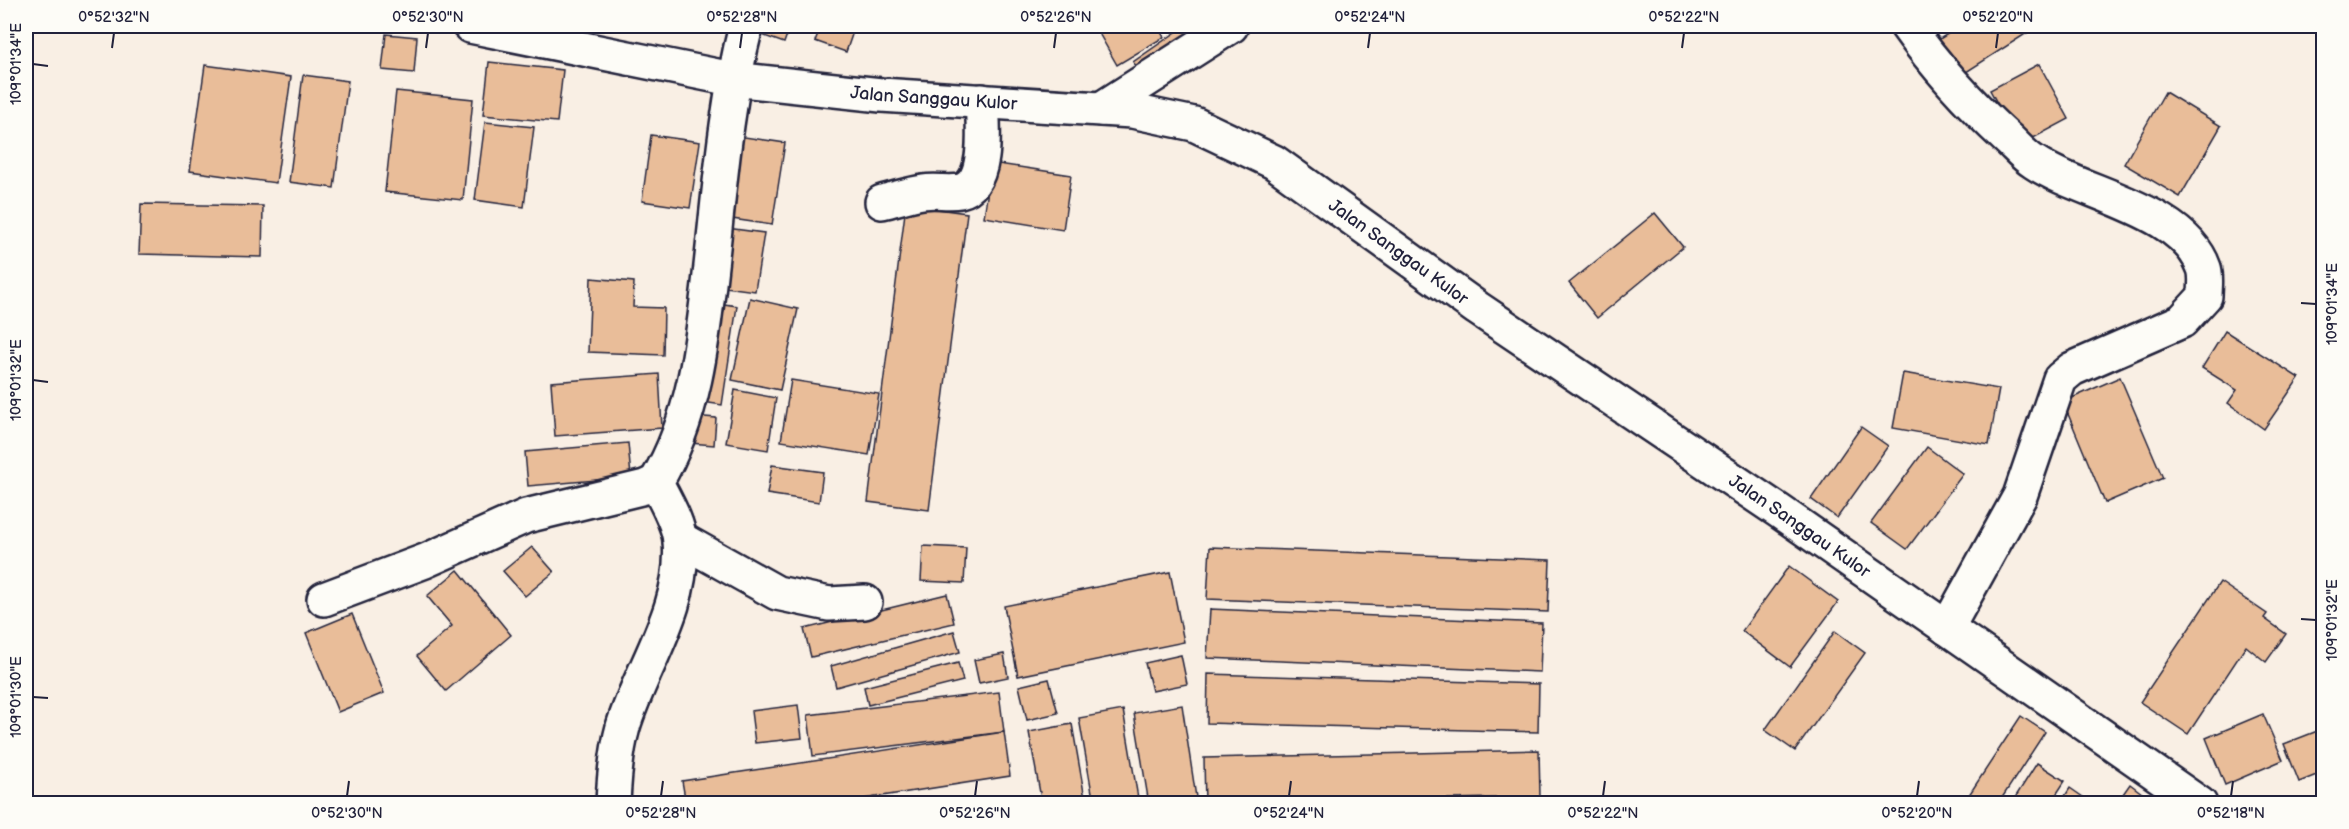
<svg xmlns="http://www.w3.org/2000/svg" width="2349" height="829" font-family="'Balsamiq Sans',sans-serif">
  <style>
    .building { fill: #e9bd99; stroke: #22223b; stroke-width: 1.5 }
    .lines { fill: none; stroke-linecap: round; stroke-linejoin: round }
    .minor-casing { stroke: #22223b; stroke-width: 38 }
    .minor { stroke: #fdfcf7; stroke-width: 33 }
    .ticks { fill: none; stroke: #22223b; stroke-width: 2 }
    .labels { text-anchor: middle; stroke-width: 4.5; stroke-linejoin: round; paint-order: stroke }
    .street-label { font-size: 18px; fill: #22223b; stroke: #fdfcf7 }
    .neatline { fill: none; stroke: #22223b; stroke-width: 2 }
    .ticks-label { font-size: 15px; text-anchor: middle; fill: #22223b }
  </style>
  <rect width="100%" height="100%" fill="#f9efe4"/>
  <filter id="ink" filterUnits="userSpaceOnUse"><feTurbulence type="fractalNoise" baseFrequency=".0167" numOctaves="2"/><feDisplacementMap in="SourceGraphic" scale="12" xChannelSelector="R" yChannelSelector="G"/><feConvolveMatrix kernelMatrix="1 2 1 2 8 2 1 2 1" color-interpolation-filters="sRGB"/></filter>
  <g filter="url(#ink)">
    <g class="building">
      <polygon points="750,26 790,26 784,43 748,30"/>
      <polygon points="821,26 855,26 846,52 815,41"/>
      <polygon points="1099,26 1157,26 1164,37 1117,65 1096,28"/>
      <polygon points="1165,26 1177,26 1169,31"/>
      <polygon points="1185,26 1208,26 1143,75 1133,62"/>
      <polygon points="1960,26 2038,26 1960,76 1938,40"/>
      <polygon points="386,34 417,37 414,73 382,70"/>
      <polygon points="489,62 563,70 557,122 483,115"/>
      <polygon points="2039,64 2069,119 2020,145 1990,90"/>
      <polygon points="205,65 291,77 276,183 190,171"/>
      <polygon points="303,75 348,81 334,188 289,182"/>
      <polygon points="396,91 473,99 463,200 385,192"/>
      <polygon points="2165,92 2221,126 2180,197 2124,164"/>
      <polygon points="485,122 534,127 524,207 475,200"/>
      <polygon points="651,135 700,142 690,208 642,201"/>
      <polygon points="731,135 785,143 772,225 719,217"/>
      <polygon points="992,163 1071,175 1063,230 984,217"/>
      <polygon points="141,204 263,206 262,257 139,254"/>
      <polygon points="906,205 967,213 929,510 868,502"/>
      <polygon points="1655,213 1683,247 1597,318 1569,283"/>
      <polygon points="719,227 764,233 755,291 711,285"/>
      <polygon points="591,278 634,282 633,307 664,308 663,355 588,352"/>
      <polygon points="750,298 798,309 780,390 732,380"/>
      <polygon points="711,302 737,306 722,405 696,401"/>
      <polygon points="2225,331 2299,378 2264,429 2228,403 2237,390 2202,368"/>
      <polygon points="1903,373 1999,389 1989,445 1893,428"/>
      <polygon points="659,374 662,428 555,436 551,382"/>
      <polygon points="2120,377 2163,478 2105,503 2063,402"/>
      <polygon points="791,380 879,394 869,455 781,441"/>
      <polygon points="735,390 776,398 768,450 726,443"/>
      <polygon points="693,416 716,418 714,445 690,443"/>
      <polygon points="1861,427 1888,446 1837,518 1811,499"/>
      <polygon points="628,443 631,477 528,486 525,452"/>
      <polygon points="1927,447 1963,474 1907,549 1871,523"/>
      <polygon points="772,465 823,472 819,502 767,494"/>
      <polygon points="923,546 966,548 964,583 921,581"/>
      <polygon points="532,547 554,572 525,596 503,571"/>
      <polygon points="1210,547 1550,560 1548,612 1207,599"/>
      <polygon points="1789,566 1838,602 1790,667 1742,631"/>
      <polygon points="458,570 511,635 446,691 417,656 452,626 427,596"/>
      <polygon points="1170,572 1184,642 1018,676 1004,606"/>
      <polygon points="2220,582 2267,614 2264,618 2286,634 2266,662 2246,646 2188,734 2140,702"/>
      <polygon points="947,594 954,623 811,657 804,629"/>
      <polygon points="1210,609 1542,623 1540,672 1207,658"/>
      <polygon points="352,614 384,693 338,712 306,633"/>
      <polygon points="954,631 960,652 836,687 831,666"/>
      <polygon points="1835,631 1865,653 1795,751 1765,730"/>
      <polygon points="1004,654 1008,677 979,683 974,660"/>
      <polygon points="1181,655 1187,684 1152,691 1145,663"/>
      <polygon points="958,663 963,681 868,705 864,687"/>
      <polygon points="1208,674 1539,684 1538,732 1207,723"/>
      <polygon points="1049,679 1058,713 1027,720 1019,686"/>
      <polygon points="999,692 1004,732 813,756 808,715"/>
      <polygon points="798,705 802,738 755,743 751,711"/>
      <polygon points="1182,705 1197,804 1149,804 1134,713"/>
      <polygon points="1123,710 1139,804 1094,804 1079,718"/>
      <polygon points="2263,714 2283,760 2225,785 2206,738"/>
      <polygon points="2021,716 2045,732 1998,804 1963,804"/>
      <polygon points="1072,724 1086,804 1042,804 1029,732"/>
      <polygon points="2320,730 2324,739 2324,772 2299,782 2284,744"/>
      <polygon points="1004,732 1010,776 831,804 686,804 682,781"/>
      <polygon points="1539,750 1540,797 1205,804 1204,758"/>
      <polygon points="2037,763 2065,781 2050,804 2011,804"/>
      <polygon points="2130,784 2151,800 2149,804 2116,804"/>
      <polygon points="2070,788 2093,804 2060,804"/>
    </g>
    <g class="lines">
      <defs>
        <g id="minor">
          <path id="s1" d="M470,26L732,79L881,95L1132,111L1194,124L1274,162L1477,308L1779,511L2200,804"/>
          <path d="M1907,26C1936,67 1970,104 2007,138C2016,146 2024,156 2034,162C2081,194 2183,208 2204,268C2207,276 2205,288 2205,296L2182,321L2072,369L2060,379L2020,496L1947,628"/>
          <polyline points="1101,109 1231,26"/>
          <path d="M882,202C895,199 909,194 923,192C935,190 948,193 960,191C990,184 983,123 982,101"/>
          <polyline points="680,539 777,593 829,604 865,602"/>
          <polyline points="324,599 425,561 526,516 645,487 656,482"/>
          <path d="M613,804C614,778 616,752 623,727C641,667 686,607 680,541C678,521 664,499 656,482C695,418 703,339 711,266C720,185 726,104 746,26"/>
        </g>
      </defs>
      <use href="#minor" class="minor-casing"/>
      <use href="#minor" class="minor"/>
    </g>
  </g>
  <path class="ticks" d="M112,48L114,33M426,48L428,33M740,48L742,33M1054,48L1056,33M1368,48L1370,33M1682,48L1684,33M1996,48L1998,33M33,64L48,66M2301,303L2316,304M33,380L48,382M2301,619L2316,620M33,697L48,698M347,796L349,781M661,796L663,781M975,796L977,781M1289,796L1291,781M1603,796L1605,781M1917,796L1919,781M2231,796L2233,781"/>
  <g class="labels">
    <g class="street-label">
      <text dy="6" stroke="none"><textPath href="#s1" startOffset="470">Jalan Sanggau Kulor</textPath></text>
      <text dy="6" stroke="none"><textPath href="#s1" startOffset="974">Jalan Sanggau Kulor</textPath></text>
      <text dy="6" stroke="none"><textPath href="#s1" startOffset="1460">Jalan Sanggau Kulor</textPath></text>
    </g>
  </g>
  <rect width="2349" height="829" fill="none" stroke="#fdfcf7" stroke-width="66"/>
  <rect x="33" y="33" width="2283" height="763" class="neatline"/>
  <g class="ticks-label">
    <text x="114" y="22">0°52'32"N</text>
    <text x="428" y="22">0°52'30"N</text>
    <text x="742" y="22">0°52'28"N</text>
    <text x="1056" y="22">0°52'26"N</text>
    <text x="1370" y="22">0°52'24"N</text>
    <text x="1684" y="22">0°52'22"N</text>
    <text x="1998" y="22">0°52'20"N</text>
    <text transform="translate(16 64) rotate(-90)" y="5">109°01'34"E</text>
    <text transform="translate(2332 304) rotate(-90)" y="5">109°01'34"E</text>
    <text transform="translate(16 380) rotate(-90)" y="5">109°01'32"E</text>
    <text transform="translate(2332 620) rotate(-90)" y="5">109°01'32"E</text>
    <text transform="translate(16 697) rotate(-90)" y="5">109°01'30"E</text>
    <text x="347" y="818">0°52'30"N</text>
    <text x="661" y="818">0°52'28"N</text>
    <text x="975" y="818">0°52'26"N</text>
    <text x="1289" y="818">0°52'24"N</text>
    <text x="1603" y="818">0°52'22"N</text>
    <text x="1917" y="818">0°52'20"N</text>
    <text x="2231" y="818">0°52'18"N</text>
  </g>
</svg>
